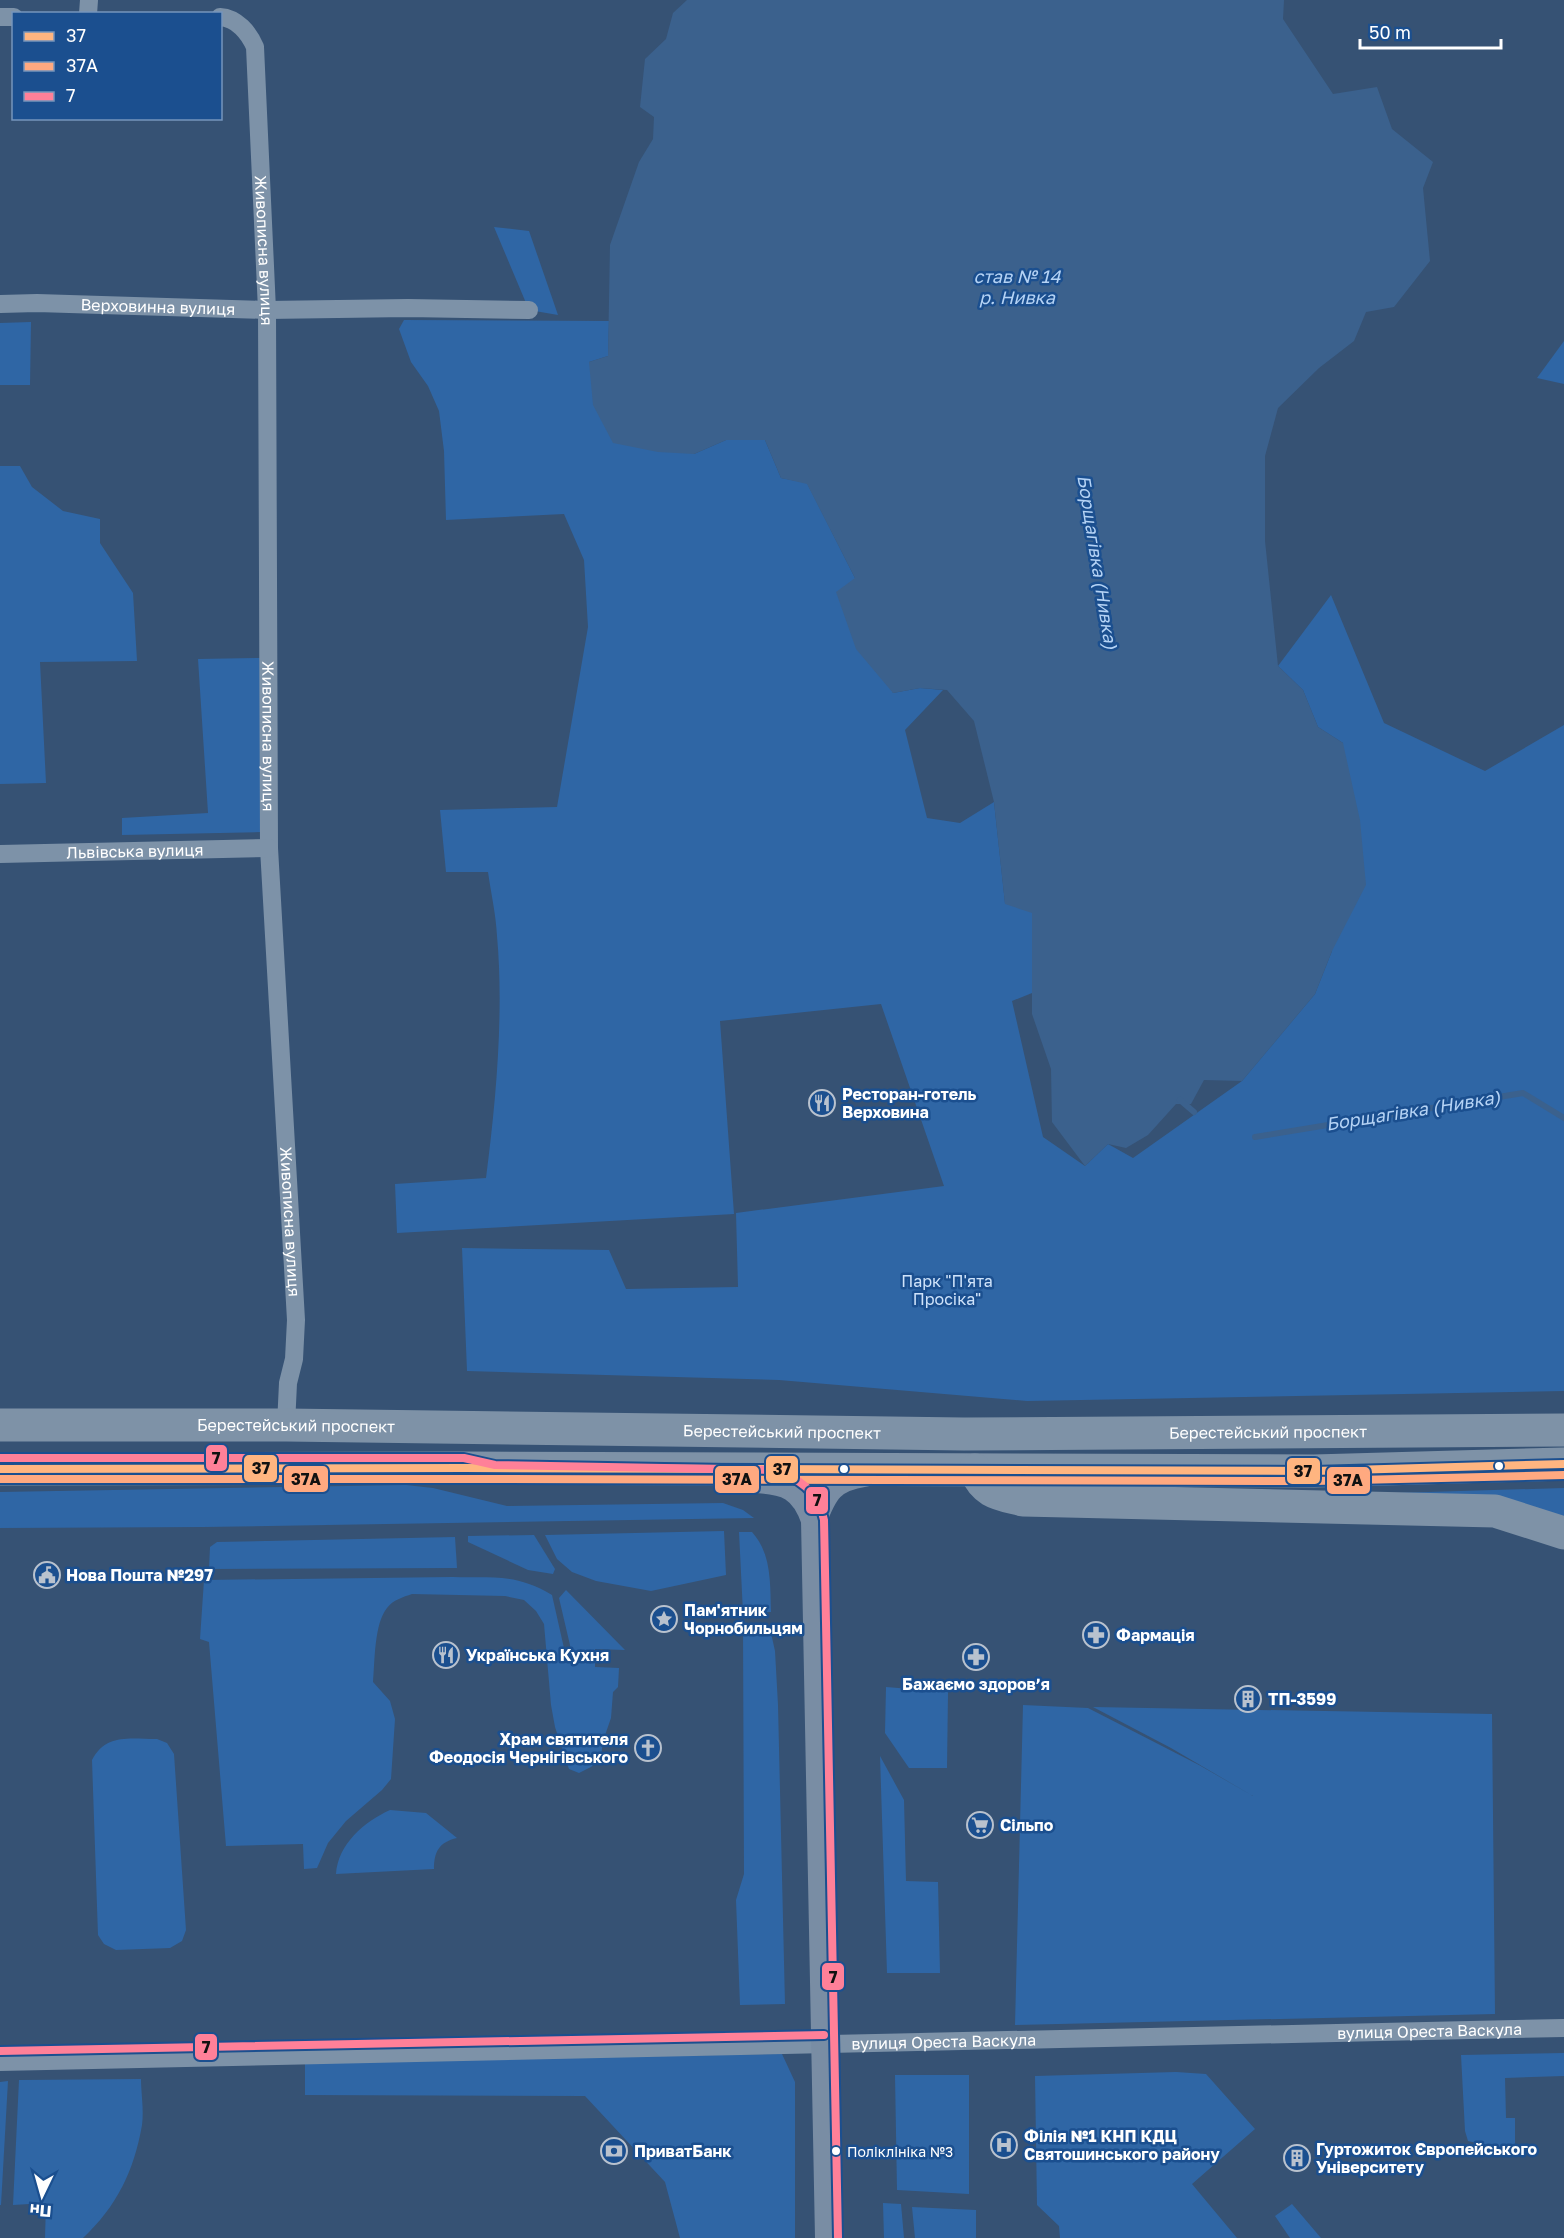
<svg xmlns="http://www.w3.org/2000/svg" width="1564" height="2238" font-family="'Golos Text',sans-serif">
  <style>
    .green { fill: #2f66a5 }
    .water { fill: #3b618d }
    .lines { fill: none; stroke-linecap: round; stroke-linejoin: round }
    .stream { stroke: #3b618d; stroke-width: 6 }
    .street { stroke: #7d92a8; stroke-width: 18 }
    .secondary { stroke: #798da4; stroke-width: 26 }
    .highway { stroke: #7e92a7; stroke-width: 33 }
    .bus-1-casing { stroke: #1b4f8f; stroke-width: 12 }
    .bus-2-casing { stroke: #1b4f8f; stroke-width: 12 }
    .bus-3-casing { stroke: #1b4f8f; stroke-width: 12 }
    .bus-1 { stroke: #ffb580; stroke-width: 8 }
    .bus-2 { stroke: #ffa980; stroke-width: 8 }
    .bus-3 { stroke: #ff8098; stroke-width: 8 }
    .bus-dot { fill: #fff; stroke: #1b4f8f; stroke-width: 2 }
    .labels { text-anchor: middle; stroke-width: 5; stroke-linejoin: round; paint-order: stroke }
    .bus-label { font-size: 14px; fill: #fff; stroke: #1b4f8f; text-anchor: start }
    .street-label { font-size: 16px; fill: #fff; stroke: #1b4f8f }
    .poi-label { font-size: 16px; font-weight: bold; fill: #fff; stroke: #1b4f8f; text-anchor: start }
    .park-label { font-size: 16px; fill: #cfe3fa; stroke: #1b4f8f }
    .water-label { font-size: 18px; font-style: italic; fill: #b5d3f5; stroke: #1b4f8f }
    .line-badge { stroke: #1b4f8f; stroke-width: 2 }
    .pale-badge-label { font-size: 16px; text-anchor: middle; font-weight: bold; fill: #111 }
  </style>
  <rect width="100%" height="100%" fill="#365274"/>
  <g class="green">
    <polygon points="494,227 529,231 558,315 529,310"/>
    <path d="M404,320L609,321L608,356L589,362L694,454L726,440H765L781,478L807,483L855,578L893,693L920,688L943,690L905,730L927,818L960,823L994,802L1005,903L1032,912V993L1012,1001L1043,1137L1085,1166L1108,1144L1133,1158L1242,1081L1315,994L1332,951L1343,743L1318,727L1303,690L1278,666L1331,595L1384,723L1485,771L1564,725V1391L1027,1401L779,1380L467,1371L462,1248L609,1250L626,1289L738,1287L736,1213L944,1186L881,1004L720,1021L734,1214L397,1233L395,1184L486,1178C496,1101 504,1013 497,936C496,915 491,893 488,872H446L440,810L557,807L588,627L584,560L564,514L446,520L444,451L439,411L428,386L411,362L399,329Z"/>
    <polygon points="31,322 30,385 0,385 0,323"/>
    <polygon points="1564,341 1564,384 1537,378"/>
    <polygon points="0,466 20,466 32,487 63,511 100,519 100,543 133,593 137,661 40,662 46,783 0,784"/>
    <polygon points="260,658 262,832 122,835 122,818 208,813 198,659"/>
    <polygon points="406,1485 433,1488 507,1506 723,1503 743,1510 754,1518 203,1527 0,1528 0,1492"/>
    <polygon points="1564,1488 1564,1516 1395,1493"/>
    <polygon points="724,1531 726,1575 651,1591 596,1581 572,1572 557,1559 545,1535"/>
    <path d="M739,1532H752C772,1554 770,1584 771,1612L743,1613Z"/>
    <polygon points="534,1535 555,1569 553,1574 528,1570 468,1542 468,1536"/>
    <polygon points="455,1537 457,1568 209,1569 210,1547 217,1542"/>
    <path d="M453,1577C492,1578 516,1573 552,1595L566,1657L573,1658L559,1598L566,1590L625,1650L595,1649V1667L619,1668L618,1687L613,1692L611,1718L603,1741L601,1757L591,1767L579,1773L569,1769L555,1727L551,1705L544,1624L536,1611L524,1600L505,1596L412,1594C403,1597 393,1600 387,1608C374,1624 375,1661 373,1682L390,1701L395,1719L391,1779L382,1790L346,1821L328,1843L317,1868L304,1869L303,1844L226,1846L209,1642L200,1639L204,1580Z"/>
    <polygon points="743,1625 763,1626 771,1633 775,1651 778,1705 785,2004 740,2005 736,1900 744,1874"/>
    <polygon points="886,1687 948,1692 947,1768 909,1768 885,1733"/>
    <polygon points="1023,1705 1088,1708 1199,1765 1253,1796 1171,1748 1093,1707 1492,1714 1495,2014 1015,2025"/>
    <path d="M157,1739L167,1743L174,1754L186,1930L182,1941L170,1948L116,1950L104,1944L98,1935L92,1760C106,1733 130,1739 157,1739Z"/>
    <polygon points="880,1756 904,1800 906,1881 938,1882 940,1973 887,1973"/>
    <path d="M390,1810L426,1813L457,1838C439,1842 434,1852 434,1869L336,1874C338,1844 364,1822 390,1810Z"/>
    <polygon points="1564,2053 1564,2076 1505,2078 1506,2118 1515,2118 1515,2148 1497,2148 1468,2141 1465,2131 1461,2055"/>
    <polygon points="782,2054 795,2082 795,2238 680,2238 665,2182 585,2096 305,2095 305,2062"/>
    <polygon points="1176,2072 1206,2074 1255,2129 1192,2184 1237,2238 1060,2238 1059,2226 1037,2205 1035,2076"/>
    <polygon points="895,2075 969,2075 969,2194 897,2190"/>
    <path d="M141,2079C141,2093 144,2110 142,2125C134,2171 117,2206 83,2238H45L46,2203L13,2205L19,2080Z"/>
    <polygon points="8,2081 1,2205 0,2205 0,2082"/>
    <polygon points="883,2203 901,2204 904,2238 884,2238"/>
    <polygon points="1292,2204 1321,2238 1290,2238 1275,2216"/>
    <polygon points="912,2207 976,2210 976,2238 915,2238"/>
  </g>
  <polygon class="water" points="687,0 1284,0 1283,19 1333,94 1377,87 1392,129 1433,162 1423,188 1430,261 1394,307 1366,312 1354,341 1319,368 1278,408 1265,456 1265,541 1278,666 1303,690 1318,727 1343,743 1360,820 1366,885 1332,951 1315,994 1242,1081 1204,1080 1191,1104 1176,1104 1148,1135 1126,1148 1108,1144 1085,1166 1052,1122 1051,1069 1032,1014 1032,913 1005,904 994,802 974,721 947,690 920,688 893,693 856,649 836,592 855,578 807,484 781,478 765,440 726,440 694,454 658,452 613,443 593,405 589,362 608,356 610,245 639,162 653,139 654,117 640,107 645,59 666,39 673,13"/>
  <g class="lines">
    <g class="stream">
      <polyline points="1180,1100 1194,1112"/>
      <polyline points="1255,1137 1523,1093 1564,1118"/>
    </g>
    <g class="street">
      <polyline points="88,14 89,0"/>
      <polyline points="0,17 14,17"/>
      <path id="s1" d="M220,17C237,18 249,33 255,47L267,310L269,848L296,1320L294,1359L288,1383L286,1425"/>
      <path id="s2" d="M0,304L37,303L267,310L408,308L529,310"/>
      <path id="s3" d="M0,854L269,848"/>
      <path id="s4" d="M0,2062L1564,2028"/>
    </g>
    <g class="secondary">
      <path d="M754,1480C787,1481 803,1488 814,1520L828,2238"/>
      <path d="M814,1520C825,1491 832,1479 864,1474"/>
    </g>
    <g class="highway">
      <path id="s5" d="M0,1425H286L964,1434L1564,1430"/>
      <polyline points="0,1469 464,1468 1314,1471 1564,1464"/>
      <path d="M975,1470C985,1494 1000,1494 1023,1500L1495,1511L1564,1533"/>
    </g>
    <defs>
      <polyline id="bus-1" points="0,1469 464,1468 1314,1471 1564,1464"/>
      <polyline id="bus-2" points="0,1479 464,1479 1314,1481 1564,1475"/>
      <g id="bus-3">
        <path d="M0,1458H464L495,1465L771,1470C799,1477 818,1491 824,1520L838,2238"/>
        <polyline points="0,2051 824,2035"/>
      </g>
    </defs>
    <use href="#bus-1" class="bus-1-casing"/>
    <use href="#bus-2" class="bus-2-casing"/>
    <use href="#bus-3" class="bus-3-casing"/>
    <use href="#bus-1" class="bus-1"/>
    <use href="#bus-2" class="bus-2"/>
    <use href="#bus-3" class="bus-3"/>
  </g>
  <defs>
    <symbol id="restaurant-ring" viewBox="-11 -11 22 22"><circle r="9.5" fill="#1b4f8f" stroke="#b9c2ce" stroke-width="1.5"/><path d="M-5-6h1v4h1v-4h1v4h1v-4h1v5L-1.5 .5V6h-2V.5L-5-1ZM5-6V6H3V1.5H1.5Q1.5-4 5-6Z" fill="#b9c2ce"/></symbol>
    <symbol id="civic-ring" viewBox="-11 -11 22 22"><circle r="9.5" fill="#1b4f8f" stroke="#b9c2ce" stroke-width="1.5"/><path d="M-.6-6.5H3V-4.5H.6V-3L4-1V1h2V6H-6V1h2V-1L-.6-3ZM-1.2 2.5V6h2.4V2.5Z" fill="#b9c2ce"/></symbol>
    <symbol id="sight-ring" viewBox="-11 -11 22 22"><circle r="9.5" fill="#1b4f8f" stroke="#b9c2ce" stroke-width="1.5"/><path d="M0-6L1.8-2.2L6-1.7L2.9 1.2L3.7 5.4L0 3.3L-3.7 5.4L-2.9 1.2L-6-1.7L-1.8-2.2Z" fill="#b9c2ce"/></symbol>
    <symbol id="pharmacy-ring" viewBox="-11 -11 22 22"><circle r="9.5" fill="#1b4f8f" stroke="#b9c2ce" stroke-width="1.5"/><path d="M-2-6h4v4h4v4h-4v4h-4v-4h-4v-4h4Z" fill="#b9c2ce"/></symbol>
    <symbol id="building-ring" viewBox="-11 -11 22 22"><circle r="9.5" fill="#1b4f8f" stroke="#b9c2ce" stroke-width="1.5"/><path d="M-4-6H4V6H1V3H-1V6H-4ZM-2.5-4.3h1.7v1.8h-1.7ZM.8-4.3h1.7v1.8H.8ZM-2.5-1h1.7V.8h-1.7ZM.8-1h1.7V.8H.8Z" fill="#b9c2ce"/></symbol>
    <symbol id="church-ring" viewBox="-11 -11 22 22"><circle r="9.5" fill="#1b4f8f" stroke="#b9c2ce" stroke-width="1.5"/><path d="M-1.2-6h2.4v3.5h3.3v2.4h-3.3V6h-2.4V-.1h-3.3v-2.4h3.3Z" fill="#b9c2ce"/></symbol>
    <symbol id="supermarket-ring" viewBox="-11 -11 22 22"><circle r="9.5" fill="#1b4f8f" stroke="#b9c2ce" stroke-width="1.5"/><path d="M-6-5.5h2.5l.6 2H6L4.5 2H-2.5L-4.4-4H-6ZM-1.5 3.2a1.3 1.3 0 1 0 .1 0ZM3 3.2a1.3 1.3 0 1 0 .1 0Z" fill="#b9c2ce"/></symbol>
    <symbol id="hospital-ring" viewBox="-11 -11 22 22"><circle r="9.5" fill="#1b4f8f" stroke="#b9c2ce" stroke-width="1.5"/><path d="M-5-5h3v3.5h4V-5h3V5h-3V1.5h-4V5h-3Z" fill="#b9c2ce"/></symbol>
    <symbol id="bank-ring" viewBox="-11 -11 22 22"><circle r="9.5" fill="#1b4f8f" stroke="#b9c2ce" stroke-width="1.5"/><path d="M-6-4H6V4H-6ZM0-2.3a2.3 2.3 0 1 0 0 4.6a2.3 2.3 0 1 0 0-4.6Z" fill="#b9c2ce"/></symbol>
  </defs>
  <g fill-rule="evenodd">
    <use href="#restaurant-ring" x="807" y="1088" width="30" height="30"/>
    <use href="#civic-ring" x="32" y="1560" width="30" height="30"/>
    <use href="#sight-ring" x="649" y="1604" width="30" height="30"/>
    <use href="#pharmacy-ring" x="1081" y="1620" width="30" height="30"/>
    <use href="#restaurant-ring" x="431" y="1640" width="30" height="30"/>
    <use href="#pharmacy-ring" x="961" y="1642" width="30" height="30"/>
    <use href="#building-ring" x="1233" y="1684" width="30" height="30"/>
    <use href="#church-ring" x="633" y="1733" width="30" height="30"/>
    <use href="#supermarket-ring" x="965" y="1810" width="30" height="30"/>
    <use href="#hospital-ring" x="989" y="2130" width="30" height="30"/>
    <use href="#bank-ring" x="599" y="2136" width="30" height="30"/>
    <use href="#building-ring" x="1282" y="2143" width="30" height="30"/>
  </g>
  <g class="bus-dot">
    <circle cx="1499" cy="1466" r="5"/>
    <circle cx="844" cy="1469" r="5"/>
    <circle cx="836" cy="2151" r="5"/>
  </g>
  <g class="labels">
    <g class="bus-label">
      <text x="847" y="2157">Поліклініка №3</text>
    </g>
    <g class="street-label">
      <text dy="6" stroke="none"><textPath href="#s1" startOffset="252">Живописна вулиця</textPath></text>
      <text dy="6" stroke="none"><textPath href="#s2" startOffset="158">Верховинна вулиця</textPath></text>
      <text dy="6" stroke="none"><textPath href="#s1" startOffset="738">Живописна вулиця</textPath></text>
      <text dy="6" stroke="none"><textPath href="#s3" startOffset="135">Львівська вулиця</textPath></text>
      <text dy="6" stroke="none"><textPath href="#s1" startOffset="1224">Живописна вулиця</textPath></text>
      <text dy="6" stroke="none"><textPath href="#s5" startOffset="296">Берестейський проспект</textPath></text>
      <text dy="6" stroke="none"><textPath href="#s5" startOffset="782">Берестейський проспект</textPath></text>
      <text dy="6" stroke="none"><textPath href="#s5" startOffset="1268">Берестейський проспект</textPath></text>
      <text dy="6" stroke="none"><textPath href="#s4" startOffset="1430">вулиця Ореста Васкула</textPath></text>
      <text dy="6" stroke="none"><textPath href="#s4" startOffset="944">вулиця Ореста Васкула</textPath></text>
    </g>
    <g class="poi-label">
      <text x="842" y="1100">Ресторан-готель<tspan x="842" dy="18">Верховина</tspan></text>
      <text x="66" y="1581">Нова Пошта №297</text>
      <text x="684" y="1616">Пам'ятник<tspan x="684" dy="18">Чорнобильцям</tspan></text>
      <text x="1116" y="1641">Фармація</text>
      <text x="466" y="1661">Українська Кухня</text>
      <text x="976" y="1690" text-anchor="middle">Бажаємо здоровʼя</text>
      <text x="1268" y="1705">ТП-3599</text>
      <text x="628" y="1745" text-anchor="end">Храм святителя<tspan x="628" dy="18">Феодосія Чернігівського</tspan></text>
      <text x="1000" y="1831">Сільпо</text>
      <text x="1024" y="2142">Філія №1 КНП КДЦ<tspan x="1024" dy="18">Святошинського району</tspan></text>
      <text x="1316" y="2155">Гуртожиток Європейського<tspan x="1316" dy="18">Університету</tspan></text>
      <text x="634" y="2157">ПриватБанк</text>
    </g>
    <g class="park-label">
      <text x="947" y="1287">Парк "П'ята<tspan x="947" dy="18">Просіка"</tspan></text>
    </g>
    <g class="water-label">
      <text x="1017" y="283">став № 14<tspan x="1017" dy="21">р. Нивка</tspan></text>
      <text transform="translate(1097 562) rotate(81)" y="6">Борщагівка (Нивка)</text>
      <text transform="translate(1413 1111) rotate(-9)" y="6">Борщагівка (Нивка)</text>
    </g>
  </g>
  <g class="line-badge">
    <rect x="205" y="1444" width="23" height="28" rx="6" fill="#ff8098"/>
    <rect x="243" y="1454" width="35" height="29" rx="6" fill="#ffb580"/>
    <rect x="765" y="1455" width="34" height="29" rx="6" fill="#ffb580"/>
    <rect x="1286" y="1457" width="35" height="28" rx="6" fill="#ffb580"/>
    <rect x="283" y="1465" width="46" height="28" rx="6" fill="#ffa980"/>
    <rect x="714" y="1465" width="46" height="29" rx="6" fill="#ffa980"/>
    <rect x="1326" y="1466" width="45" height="29" rx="6" fill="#ffa980"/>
    <rect x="805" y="1486" width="24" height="29" rx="6" fill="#ff8098"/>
    <rect x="821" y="1962" width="24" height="29" rx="6" fill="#ff8098"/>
    <rect x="194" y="2033" width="24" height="28" rx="6" fill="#ff8098"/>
  </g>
  <g class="pale-badge-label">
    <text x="216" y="1464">7</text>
    <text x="261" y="1474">37</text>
    <text x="782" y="1475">37</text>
    <text x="1303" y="1477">37</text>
    <text x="306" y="1485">37А</text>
    <text x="737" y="1485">37А</text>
    <text x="1348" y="1486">37А</text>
    <text x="817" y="1506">7</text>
    <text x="833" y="1983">7</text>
    <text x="206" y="2053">7</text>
  </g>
  <rect x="12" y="12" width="210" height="108" fill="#1b4f8f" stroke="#7695bc" stroke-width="1.5"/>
  <rect x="24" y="32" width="30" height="9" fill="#ffb580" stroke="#7695bc" stroke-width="1.5"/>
  <text x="66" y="42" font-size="18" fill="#ffffff">37</text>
  <rect x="24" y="62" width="30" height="9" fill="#ffa980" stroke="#7695bc" stroke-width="1.5"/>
  <text x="66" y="72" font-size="18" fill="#ffffff">37А</text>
  <rect x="24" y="92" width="30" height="9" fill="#ff8098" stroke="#7695bc" stroke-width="1.5"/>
  <text x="66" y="102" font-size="18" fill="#ffffff">7</text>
  <g transform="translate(42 2196) rotate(185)" stroke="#1b4f8f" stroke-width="4.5" paint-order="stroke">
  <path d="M0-4.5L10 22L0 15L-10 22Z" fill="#ffffff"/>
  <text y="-9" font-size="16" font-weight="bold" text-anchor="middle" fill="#ffffff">Пн</text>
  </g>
  <path d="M1360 39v9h141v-9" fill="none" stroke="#ffffff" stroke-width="3"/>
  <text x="1369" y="39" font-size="18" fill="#ffffff" stroke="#1b4f8f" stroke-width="4.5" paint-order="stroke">50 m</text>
</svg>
